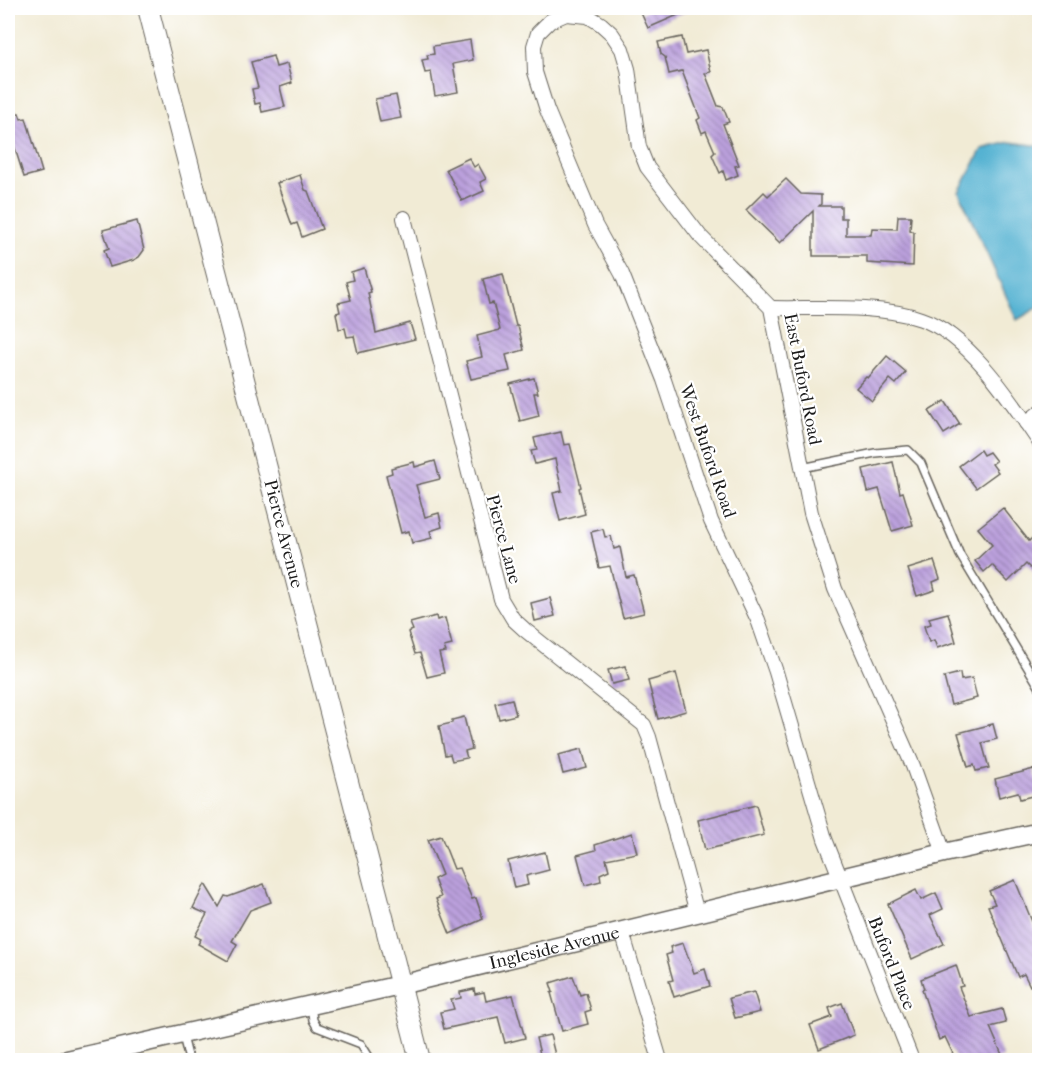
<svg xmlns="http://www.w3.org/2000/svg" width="1047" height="1068" font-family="'IM FELL French Canon',serif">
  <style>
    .water { fill: #54b2d2; stroke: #386777; stroke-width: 1.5 }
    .building { fill: url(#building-back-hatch) }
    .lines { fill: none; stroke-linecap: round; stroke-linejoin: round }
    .lane-casing { stroke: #67645d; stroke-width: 10 }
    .street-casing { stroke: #67645d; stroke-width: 16 }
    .secondary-casing { stroke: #67645d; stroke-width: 21 }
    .primary-casing { stroke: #67645d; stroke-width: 22 }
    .lane { stroke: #fff; stroke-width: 7 }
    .street { stroke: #fff; stroke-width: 14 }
    .secondary { stroke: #fff; stroke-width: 18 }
    .primary { stroke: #fff; stroke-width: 20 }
    .labels { text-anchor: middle; stroke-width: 4.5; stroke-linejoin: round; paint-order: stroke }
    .street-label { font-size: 18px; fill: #1c1c1c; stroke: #fff }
  </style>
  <defs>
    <pattern id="building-back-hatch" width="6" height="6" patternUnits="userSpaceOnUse" patternTransform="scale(1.5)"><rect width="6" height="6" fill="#bba0dd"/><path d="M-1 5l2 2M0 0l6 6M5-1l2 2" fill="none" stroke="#9782b2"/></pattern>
  </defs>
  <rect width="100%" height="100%" fill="#fff"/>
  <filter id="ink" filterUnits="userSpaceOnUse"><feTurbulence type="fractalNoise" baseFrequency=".0167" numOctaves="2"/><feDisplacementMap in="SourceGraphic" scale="12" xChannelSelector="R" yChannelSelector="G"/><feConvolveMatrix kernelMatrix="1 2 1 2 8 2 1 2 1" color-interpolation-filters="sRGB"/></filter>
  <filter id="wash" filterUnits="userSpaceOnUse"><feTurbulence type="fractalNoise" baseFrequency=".008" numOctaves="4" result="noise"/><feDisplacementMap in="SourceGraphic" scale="24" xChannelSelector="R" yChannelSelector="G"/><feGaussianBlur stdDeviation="1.35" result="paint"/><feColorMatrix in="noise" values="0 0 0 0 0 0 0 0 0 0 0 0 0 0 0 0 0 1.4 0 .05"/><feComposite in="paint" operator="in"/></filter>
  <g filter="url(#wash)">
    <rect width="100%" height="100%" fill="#f1ebd5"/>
    <polygon class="water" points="1010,142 1040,146 1039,307 1017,320 959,192 982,149"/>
    <g id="blocks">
      <g class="building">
        <polygon points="654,8 694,8 648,28 641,13"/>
        <polygon points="682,37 686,54 706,50 711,72 705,73 718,106 723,107 729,122 723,124 739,165 735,166 738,175 726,180 723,171 720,173 712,155 715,152 706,131 702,133 697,120 700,118 682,71 669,74 665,57 661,54 658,42"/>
        <polygon points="470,40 473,60 453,64 458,92 435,96 431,72 425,73 422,60 428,59 427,55 434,54 433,46"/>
        <polygon points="273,56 276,67 287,64 292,83 280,87 285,107 262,112 260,103 255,104 252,89 258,88 251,62"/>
        <polygon points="396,95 401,118 380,122 375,99"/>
        <polygon points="19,113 21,119 26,118 42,172 24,177 8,126 8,116"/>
        <polygon points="469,158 474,167 478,164 486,179 480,182 484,191 462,201 446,169"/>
        <polygon points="300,175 305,190 308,191 322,229 302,237 297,223 292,225 277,183"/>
        <polygon points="786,179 801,194 821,195 821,204 819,206 841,206 841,218 846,218 846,235 871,235 872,228 897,229 898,216 911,216 910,230 914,232 913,266 867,263 867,256 813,256 813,211 780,243 746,210 764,192 768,196"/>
        <polygon points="137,221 144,250 139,257 134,260 110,267 104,250 109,248 103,230"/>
        <polygon points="364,268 371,292 368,293 376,333 410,323 415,339 358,353 354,336 347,337 345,328 339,329 336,313 340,312 338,303 351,300 346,282 353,280 351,272"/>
        <polygon points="503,274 516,326 518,326 524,350 506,355 510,371 471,379 466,361 482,357 477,336 500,330 493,303 489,304 483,279"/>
        <polygon points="887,356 906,372 896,384 890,379 872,401 856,388 866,377 868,378"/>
        <polygon points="534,378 538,393 534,393 539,416 520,421 510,384"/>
        <polygon points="945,401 960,424 944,434 929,411"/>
        <polygon points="561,432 564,445 570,444 581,487 579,488 585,514 560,521 553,493 562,491 555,459 535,464 531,451 537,450 534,438"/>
        <polygon points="980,450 983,455 989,452 996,461 992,464 998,472 976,488 959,466"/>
        <polygon points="435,461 440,479 416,485 425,517 439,513 442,527 430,531 432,538 412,543 409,531 401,533 386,475 392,473 391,468 414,462 415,467"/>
        <polygon points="893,462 900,493 903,492 913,525 892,531 879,489 868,492 863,469"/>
        <polygon points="1003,508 1029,541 1032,538 1040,546 1040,578 1026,564 1008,582 992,565 984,572 975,561 992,545 978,528"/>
        <polygon points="603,529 605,537 611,536 614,549 620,547 626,577 634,575 644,613 623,618 610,566 599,568 591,532"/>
        <polygon points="934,561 940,579 933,582 935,590 917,596 908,569"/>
        <polygon points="550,598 555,616 535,621 531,603"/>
        <polygon points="948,613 956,642 937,648 934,640 929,642 924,626 931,624 929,618"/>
        <polygon points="436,616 437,620 445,618 452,645 444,647 446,652 439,653 444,673 427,677 420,653 415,654 408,632 413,630 410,623"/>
        <polygon points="625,666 629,680 612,684 608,670"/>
        <polygon points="676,673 686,711 658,719 648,681"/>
        <polygon points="960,673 961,680 972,678 977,698 951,705 944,677"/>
        <polygon points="512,699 516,715 499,719 495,703"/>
        <polygon points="464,717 472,749 465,751 467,758 452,761 450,754 445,755 439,726 452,723 452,720"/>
        <polygon points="993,724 997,739 982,743 989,768 976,771 974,765 968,767 958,733"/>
        <polygon points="582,749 587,768 563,774 558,755"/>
        <polygon points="1034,769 1040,794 1020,799 1018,792 999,797 995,779"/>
        <polygon points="756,805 764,835 705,850 698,820"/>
        <polygon points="632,833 637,853 606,859 609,870 600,874 601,881 585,885 577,855 596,850 595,845"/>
        <polygon points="441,836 454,869 459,868 472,899 476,898 483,919 450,934 436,899 441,897 434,879 442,875 428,840"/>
        <polygon points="545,852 549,870 526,876 528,885 514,888 508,861"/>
        <polygon points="1015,880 1040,941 1040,982 1030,986 1024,974 1018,977 988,906 995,904 989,891"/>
        <polygon points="205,884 219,907 225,896 228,897 264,884 271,902 250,910 232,941 237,944 228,961 198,944 201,939 195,936 207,914 193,908"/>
        <polygon points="916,890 921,900 936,893 943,909 930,915 944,944 912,959 888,904"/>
        <polygon points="683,943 694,973 705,969 710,986 674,997 669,981 673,980 666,955 672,953 670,947"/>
        <polygon points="956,965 963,986 959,987 971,1017 1002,1009 1006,1023 990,1027 1003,1057 996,1060 956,1060 945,1037 939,1040 922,990 924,989 921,979"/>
        <polygon points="573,976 580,995 586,993 591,1010 585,1012 588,1024 562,1031 551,993 553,992 550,983"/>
        <polygon points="474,989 475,994 484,992 486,1001 513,995 525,1038 505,1043 498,1017 444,1029 440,1012 454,1009 451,1000 461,998 460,992"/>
        <polygon points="754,992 760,1012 735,1018 729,998"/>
        <polygon points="842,1003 854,1035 819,1049 810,1025 832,1017 829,1008"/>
        <polygon points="550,1035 555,1055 541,1058 536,1038"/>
      </g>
    </g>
  </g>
  <g filter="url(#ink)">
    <use href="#blocks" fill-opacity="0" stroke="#67645d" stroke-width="1.5"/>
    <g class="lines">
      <defs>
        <g id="lane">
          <polyline points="802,468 875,453 908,450 921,463 960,555 1040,688"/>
          <polyline points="311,1006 313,1020 317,1027 361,1044 371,1060"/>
          <polyline points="183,1036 189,1060"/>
        </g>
        <g id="street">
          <polyline points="404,218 501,599 513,619 525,630 644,725 649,737 697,913"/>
          <path d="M771,308C816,309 879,304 921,319C969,335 1012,402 1040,443"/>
          <polyline points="1026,423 1040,412"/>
          <polyline points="622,932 660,1060"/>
          <polyline points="912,1060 825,839 776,672 758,620 711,521 664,380 622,274 595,225 547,110 535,72 534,46 538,33 550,21 566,14 588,16 601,24 612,34 622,49 628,69 639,147 647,167 700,236 771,308 811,513 835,589 913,766 944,853"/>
        </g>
        <g id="secondary">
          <path id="s1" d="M67,1060L400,985L944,853L1040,832"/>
        </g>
        <g id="primary">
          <path id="s2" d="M148,8L420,1060"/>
        </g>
      </defs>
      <use href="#lane" class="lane-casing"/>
      <use href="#street" class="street-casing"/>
      <use href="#secondary" class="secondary-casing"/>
      <use href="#primary" class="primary-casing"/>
      <use href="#lane" class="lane"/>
      <use href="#street" class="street"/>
      <use href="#secondary" class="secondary"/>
      <use href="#primary" class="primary"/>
    </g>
  </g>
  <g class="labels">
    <g class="street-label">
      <text transform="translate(803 379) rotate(79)" y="6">East Buford Road</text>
      <text transform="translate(708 451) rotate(71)" y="6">West Buford Road</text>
      <text dy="6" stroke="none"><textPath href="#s2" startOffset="543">Pierce Avenue</textPath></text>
      <text transform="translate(504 539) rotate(75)" y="6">Pierce Lane</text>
      <text dy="6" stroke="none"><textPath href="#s1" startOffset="500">Ingleside Avenue</textPath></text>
      <text transform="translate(892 963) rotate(68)" y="6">Buford Place</text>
    </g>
  </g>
  <rect width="1047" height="1068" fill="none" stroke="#fff" stroke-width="30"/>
</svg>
